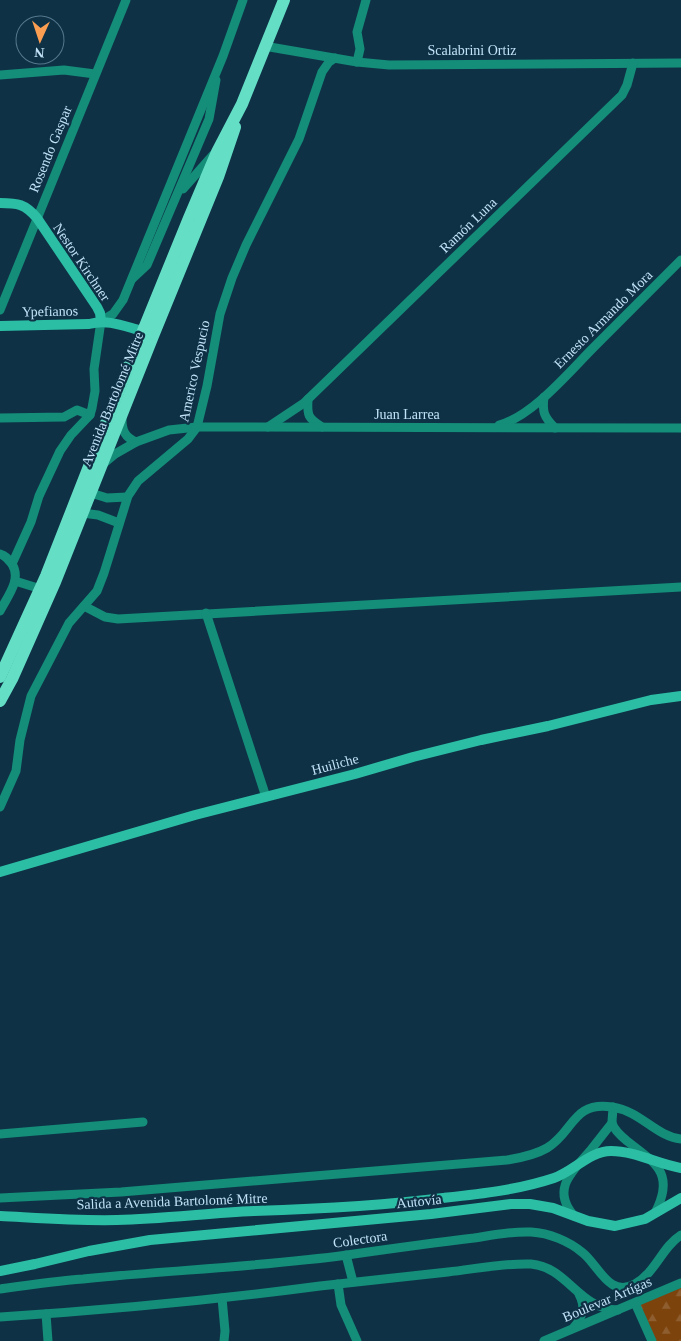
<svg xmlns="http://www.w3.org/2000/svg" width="681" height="1341" font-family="Georgia,serif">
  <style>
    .forest { fill: url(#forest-firs) }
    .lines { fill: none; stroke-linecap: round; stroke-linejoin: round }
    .street { stroke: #148d79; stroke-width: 9 }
    .secondary { stroke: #2bbea4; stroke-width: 10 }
    .primary { stroke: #64dfc6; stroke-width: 12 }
    .labels { text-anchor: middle; stroke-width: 4.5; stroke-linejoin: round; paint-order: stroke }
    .street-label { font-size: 14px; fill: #c2e2f8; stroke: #0e3146 }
  </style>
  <defs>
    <pattern id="forest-firs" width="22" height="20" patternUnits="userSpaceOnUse" patternTransform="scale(1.25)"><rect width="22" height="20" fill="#7d430c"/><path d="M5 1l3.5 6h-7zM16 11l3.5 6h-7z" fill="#8e5e30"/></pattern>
  </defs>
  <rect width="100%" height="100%" fill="#0e3146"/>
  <polygon class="forest" points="681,1283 681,1341 652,1341 635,1303"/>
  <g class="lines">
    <g class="street">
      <polyline points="264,46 357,62 389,65 681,63"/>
      <polyline points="357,62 360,49 357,32 366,0"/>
      <polyline points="0,75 64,70 95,74"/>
      <polyline points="183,189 213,155"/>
      <polyline points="132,279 147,265 209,119 216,80"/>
      <polyline points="0,310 126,0"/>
      <path d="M544,397C542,412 544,417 555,428"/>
      <path d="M308,399C307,416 308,418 322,427"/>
      <polyline points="0,418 64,417 77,410 90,415"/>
      <path d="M499,425C532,417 570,371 594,347C623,318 652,289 681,260"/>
      <polyline points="268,427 304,403 622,95 627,85 633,63"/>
      <polyline points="136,442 169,430 197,427 681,428"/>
      <path d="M103,464L115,454L136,442C125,437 122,431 122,419"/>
      <polyline points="91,493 107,498 127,497"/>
      <polyline points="82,513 98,515 119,523"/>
      <path d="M0,554C6,556 8,559 12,564C22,580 7,597 0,611"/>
      <polyline points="12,564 31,522 39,496 60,451 71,435 90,415 92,408 95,391 94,369 101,321 113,314 123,300 223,56 243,0"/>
      <polyline points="15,581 41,589"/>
      <polyline points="84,606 105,617 118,619 681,587"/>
      <polyline points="206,613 266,797"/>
      <polyline points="0,807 16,771 20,740 31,696 69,623 97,591 104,573 128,496 138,481 188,439 197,427 207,386 220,314 232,278 246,245 299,139 322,72 329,62 335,58"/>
      <path d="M613,1107C613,1112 612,1118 612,1123C614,1130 621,1136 627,1141C657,1164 675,1174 655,1213"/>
      <polyline points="0,1134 143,1122"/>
      <path d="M0,1198L121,1192L507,1160C520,1158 535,1155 547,1148C574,1132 572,1101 612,1107C641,1111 655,1136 681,1139"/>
      <path d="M574,1216C551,1189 572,1172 590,1151C597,1142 604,1133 612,1123"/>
      <polyline points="346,1255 353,1282"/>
      <polyline points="338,1284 341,1305 357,1341"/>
      <path d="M0,1289C28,1285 55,1281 83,1279C171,1270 259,1267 347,1255C389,1249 432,1243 474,1238C493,1235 512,1231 531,1232C549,1233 569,1241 583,1253C599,1266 609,1298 635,1284C656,1272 662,1247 681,1235"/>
      <polyline points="222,1298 225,1331 224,1341"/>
      <polyline points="635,1303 652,1341"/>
      <polyline points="46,1314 48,1341"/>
      <path d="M0,1317C107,1310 214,1300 320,1286C362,1281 405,1277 448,1272C475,1269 503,1263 531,1264C568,1267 578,1309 618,1310"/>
      <path d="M574,1327C583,1317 586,1307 579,1294"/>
      <polyline points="544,1341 681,1283"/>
    </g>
    <g class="secondary">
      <path d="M0,203C18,203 25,204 37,218L97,307L100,313L101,321"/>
      <path d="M0,326L89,324C109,319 123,326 142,331"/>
      <polyline points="0,872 195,815 355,774 413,757 481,740 548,726 651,700 681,696"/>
      <path d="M0,1216C39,1218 78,1221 117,1220C163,1219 208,1213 254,1211C317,1209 380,1206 443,1198C480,1194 518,1190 554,1178C574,1171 590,1151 611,1151C635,1151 658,1164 681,1168"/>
      <polyline points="0,1271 35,1264 89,1251 150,1240 431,1214 511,1204 530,1204 553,1208 588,1221 615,1226 645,1219 681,1198"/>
    </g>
    <g class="primary">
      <polyline points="0,677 46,576 121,385 189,218 217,152 242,104 284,0"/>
      <polyline points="0,701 12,679 55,582 153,336 218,177 235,127"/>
    </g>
  </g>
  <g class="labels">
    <g class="street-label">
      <text x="472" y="55">Scalabrini Ortiz</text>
      <text transform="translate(50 149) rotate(-68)" y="5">Rosendo Gaspar</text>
      <text transform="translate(468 225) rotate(-44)" y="5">Ramón Luna</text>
      <text transform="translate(82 262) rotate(56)" y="5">Nestor Kirchner</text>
      <text transform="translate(50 311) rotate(-1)" y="5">Ypefianos</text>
      <text transform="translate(603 319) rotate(-45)" y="5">Ernesto Armando Mora</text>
      <text transform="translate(194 371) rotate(-78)" y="5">Americo Vespucio</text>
      <text transform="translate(112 399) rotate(-68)" y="5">Avenida Bartolomé Mitre</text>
      <text x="407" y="419">Juan Larrea</text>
      <text transform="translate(335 764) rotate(-15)" y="5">Huiliche</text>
      <text transform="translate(172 1201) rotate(-2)" y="5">Salida a Avenida Bartolomé Mitre</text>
      <text transform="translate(419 1201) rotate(-6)" y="5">Autovía</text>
      <text transform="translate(360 1239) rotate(-8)" y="5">Colectora</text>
      <text transform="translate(607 1299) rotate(-23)" y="5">Boulevar Artígas</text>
    </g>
  </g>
  <g transform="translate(40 40) rotate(183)"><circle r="24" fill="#0e3146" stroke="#56788d"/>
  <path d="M0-4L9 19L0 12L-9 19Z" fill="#fb9e52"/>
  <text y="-8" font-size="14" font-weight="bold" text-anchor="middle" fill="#c2e2f8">N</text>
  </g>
</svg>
